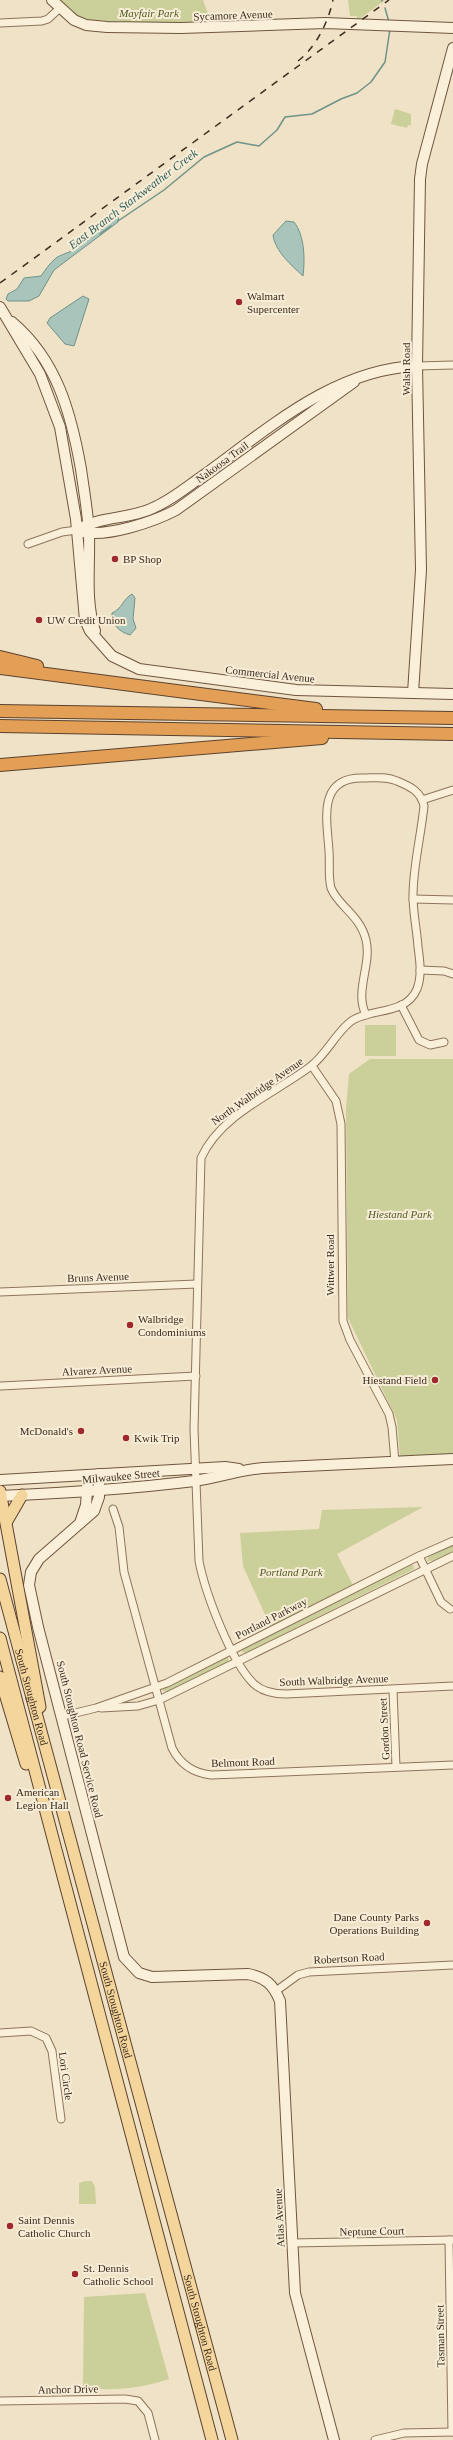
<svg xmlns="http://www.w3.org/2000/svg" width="453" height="2440" font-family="'Times New Roman',serif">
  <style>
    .green { fill: #cbcf99 }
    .water { fill: #a8c4bb; stroke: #6e9389 }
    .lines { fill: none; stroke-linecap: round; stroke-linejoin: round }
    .stream { stroke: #6e9389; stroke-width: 1.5 }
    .street-casing { stroke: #8d745b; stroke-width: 9 }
    .secondary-casing { stroke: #6f553e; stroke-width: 12 }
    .primary-casing { stroke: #5b422f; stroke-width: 13 }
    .highway-casing { stroke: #5b422f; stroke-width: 14 }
    .street { stroke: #faf0da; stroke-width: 7 }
    .secondary { stroke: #faf0da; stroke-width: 10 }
    .primary { stroke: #f4d69d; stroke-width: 11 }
    .highway { stroke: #e29f55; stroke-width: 12 }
    .rail { stroke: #3d2c1f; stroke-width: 1.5; stroke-dasharray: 7 7; stroke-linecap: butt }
    .poi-dot { fill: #9f282d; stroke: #f7edd6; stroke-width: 1.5 }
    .labels { text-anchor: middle; stroke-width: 4; stroke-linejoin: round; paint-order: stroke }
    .park-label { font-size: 11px; font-style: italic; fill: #4e5a25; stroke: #f7edd6 }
    .street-label { font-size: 11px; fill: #3d2c1f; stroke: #f7edd6 }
    .poi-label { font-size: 11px; fill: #3d2c1f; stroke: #f7edd6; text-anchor: start }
    .water-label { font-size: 12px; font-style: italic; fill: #2e5d58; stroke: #f7edd6 }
  </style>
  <rect width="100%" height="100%" fill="#f0e2c6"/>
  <g class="green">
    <polygon points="59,0 203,0 213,27 98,23 79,17"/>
    <polygon points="348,0 385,0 357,21 357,16 350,16"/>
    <polygon points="395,109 411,114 411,126 408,125 407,128 391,124"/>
    <rect x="365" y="1025" width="31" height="31"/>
    <polygon points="370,1059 453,1059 453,1454 400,1457 397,1420 348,1318 346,1109 349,1074"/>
    <polygon points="423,1507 337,1554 354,1587 271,1628 243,1566 240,1533 319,1529 322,1510"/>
    <polygon points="453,1544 453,1552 432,1561 427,1561 429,1555"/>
    <polygon points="411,1564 413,1565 414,1569 246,1653 242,1652 243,1648"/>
    <polygon points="227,1656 229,1662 167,1692 163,1691 163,1687"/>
    <polygon points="85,2181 92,2181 95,2187 96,2204 79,2204 79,2183"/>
    <path d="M145,2293L169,2379C142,2388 112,2392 83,2387L84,2297Z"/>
  </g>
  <g class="water">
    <path d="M119,214L118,222L54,270L39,296L29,301H8L6,299L8,294L17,289L24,278L41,276C46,269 50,263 56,258C65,252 72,254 77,244C92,241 88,238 97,230C104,224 112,219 119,214Z"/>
    <path d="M286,221L294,222C305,236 305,260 303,276C291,265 275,251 273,235Z"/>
    <polygon points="83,296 89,299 74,346 65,344 47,323 50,318"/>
    <path d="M132,594L135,598L133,619L136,628L130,635C120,632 111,625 112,613C122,609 123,599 132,594Z"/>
  </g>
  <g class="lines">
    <g class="stream">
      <polyline points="382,1 382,0"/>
      <polyline points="385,8 389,22"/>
      <polyline points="118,221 164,190 204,157 237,142 259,146 277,130 285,117 312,114 341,99 357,93 371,82 385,62 390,29"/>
      <polyline points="100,234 111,226"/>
    </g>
    <defs>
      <g id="street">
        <polyline points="0,23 42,21 48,19 60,8"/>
        <polyline points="417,366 453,365"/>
        <polyline points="28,544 62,532 77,530"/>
        <polyline points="422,800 453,790"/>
        <polyline points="413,899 453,900"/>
        <polyline points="420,970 444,971 453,974"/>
        <polyline points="401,1005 419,1040 430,1045 444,1042"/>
        <path d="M366,1015C354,991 372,965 366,940C360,915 338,906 331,888C328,876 330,863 329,851C327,820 317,777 363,778C374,778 386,776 397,781C409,786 421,791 424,806C421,836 413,866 413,896C413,913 417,931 418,947C420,961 422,976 417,989C406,1015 373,1008 353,1020C338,1029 327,1054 311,1066C274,1094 221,1114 201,1158L194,1429L199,1561C205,1592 231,1662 254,1684C263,1692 275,1694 286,1694L453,1686"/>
        <polyline points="312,1066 336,1101 341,1124 343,1321 350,1340 389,1414 392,1427 395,1462"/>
        <polyline points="0,1292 197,1284"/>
        <polyline points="1,1386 196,1376"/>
        <path d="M113,1509L119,1527L124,1572L172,1748C180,1764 193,1773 211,1775L453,1765"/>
        <polyline points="419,1556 441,1602 450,1609"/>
        <polyline points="393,1690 396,1767"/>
        <polyline points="101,1708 138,1706 159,1700 453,1556"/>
        <polyline points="63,1716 96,1708 167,1683 419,1556 453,1541"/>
        <polyline points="276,1991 298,1975 309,1972 453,1965"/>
        <polyline points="0,2033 31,2031 46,2038 52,2051 61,2119"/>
        <polyline points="449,2240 452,2432"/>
        <polyline points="292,2243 452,2240"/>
        <polyline points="0,2401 125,2399 138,2401 148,2413 155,2440"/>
        <polyline points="375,2440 404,2433 453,2432"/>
      </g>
      <g id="secondary">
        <polyline points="52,0 74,20 86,25 107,27 181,28 325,23 453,28"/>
        <polyline points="0,307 40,374 60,427 76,519 85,620 90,631 112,656 139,669 296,690 453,694"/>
        <path d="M12,322C57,360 71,413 81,469C84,491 88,512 89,535C90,566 85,601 95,631"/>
        <path d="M77,530C102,515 130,520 155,507C173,499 188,486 204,475C268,429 334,369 417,366"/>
        <path d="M83,532C108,537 153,522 176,510L354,382"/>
        <polyline points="413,693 421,570 417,366 420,179 422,164 453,48"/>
        <path d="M99,1474V1497L94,1511L39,1559L31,1572L29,1585L38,1627L124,1957L139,1973L152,1977L248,1974C266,1978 273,1984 280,2001L295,2293L334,2440"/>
        <polyline points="0,1480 225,1467 239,1469"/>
        <path d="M0,1496C65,1493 130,1489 194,1481C217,1478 239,1470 263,1468L453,1459"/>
        <polyline points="80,1523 86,1505 88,1475"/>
      </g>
      <g id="primary">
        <polyline points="0,1491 40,1707"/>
        <polyline points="7,1521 22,1495"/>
        <path id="s1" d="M0,1579L232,2440"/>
        <polyline points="0,1638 212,2440"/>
        <polyline points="0,1677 26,1764"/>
      </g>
      <g id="highway">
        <polyline points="0,657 37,666"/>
        <polyline points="0,668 316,709"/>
        <polyline points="0,711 453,718"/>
        <polyline points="0,726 453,734"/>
        <polyline points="0,765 322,738"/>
      </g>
    </defs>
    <use href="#street" class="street-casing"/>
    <use href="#secondary" class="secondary-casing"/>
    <use href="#primary" class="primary-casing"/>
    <use href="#highway" class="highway-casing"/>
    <use href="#street" class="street"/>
    <use href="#secondary" class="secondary"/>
    <use href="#primary" class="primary"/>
    <use href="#highway" class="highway"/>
    <g class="rail">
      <path d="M298,61C316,47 328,23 333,0"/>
      <polyline points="0,283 389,0"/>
    </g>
  </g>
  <g class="poi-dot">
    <circle cx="239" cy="302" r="4"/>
    <circle cx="115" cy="559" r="4"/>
    <circle cx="39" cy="620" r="4"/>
    <circle cx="130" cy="1325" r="4"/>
    <circle cx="435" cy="1380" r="4"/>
    <circle cx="81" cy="1431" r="4"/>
    <circle cx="126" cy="1438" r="4"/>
    <circle cx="8" cy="1798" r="4"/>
    <circle cx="427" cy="1923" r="4"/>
    <circle cx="10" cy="2226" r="4"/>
    <circle cx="75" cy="2274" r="4"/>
  </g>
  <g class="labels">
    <g class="park-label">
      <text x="149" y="17">Mayfair Park</text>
      <text x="400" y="1218">Hiestand Park</text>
      <text x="291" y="1576">Portland Park</text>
    </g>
    <g class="street-label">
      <text transform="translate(233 15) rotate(-2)" y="4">Sycamore Avenue</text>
      <text transform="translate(406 369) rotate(-90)" y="4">Walsh Road</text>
      <text transform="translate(222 462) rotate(-36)" y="4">Nakoosa Trail</text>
      <text transform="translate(270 674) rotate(6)" y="4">Commercial Avenue</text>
      <text transform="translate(257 1091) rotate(-35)" y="4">North Walbridge Avenue</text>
      <text transform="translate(330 1265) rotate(-90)" y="4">Wittwer Road</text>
      <text transform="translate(98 1277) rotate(-2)" y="4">Bruns Avenue</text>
      <text transform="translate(97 1370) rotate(-3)" y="4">Alvarez Avenue</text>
      <text transform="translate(121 1476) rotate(-5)" y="4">Milwaukee Street</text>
      <text transform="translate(271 1618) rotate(-27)" y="4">Portland Parkway</text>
      <text transform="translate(334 1680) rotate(-2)" y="4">South Walbridge Avenue</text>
      <text dy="4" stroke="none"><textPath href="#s1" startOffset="122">South Stoughton Road</textPath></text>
      <text transform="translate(384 1729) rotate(-93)" y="4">Gordon Street</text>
      <text transform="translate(80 1739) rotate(76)" y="4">South Stoughton Road Service Road</text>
      <text transform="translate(243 1762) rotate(-2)" y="4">Belmont Road</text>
      <text transform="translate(349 1958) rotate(-3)" y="4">Robertson Road</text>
      <text dy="4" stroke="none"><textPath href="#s1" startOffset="446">South Stoughton Road</textPath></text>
      <text transform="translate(66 2076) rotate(82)" y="4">Lori Circle</text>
      <text transform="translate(279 2218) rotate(-93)" y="4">Atlas Avenue</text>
      <text transform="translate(372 2231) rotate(-1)" y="4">Neptune Court</text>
      <text dy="4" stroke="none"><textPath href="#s1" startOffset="770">South Stoughton Road</textPath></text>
      <text transform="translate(440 2336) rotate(-91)" y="4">Tasman Street</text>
      <text transform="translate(68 2389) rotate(-1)" y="4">Anchor Drive</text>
    </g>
    <g class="poi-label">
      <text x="247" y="300">Walmart<tspan x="247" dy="13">Supercenter</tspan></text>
      <text x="123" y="563">BP Shop</text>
      <text x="47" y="624">UW Credit Union</text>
      <text x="138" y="1323">Walbridge<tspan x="138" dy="13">Condominiums</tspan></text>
      <text x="427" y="1384" text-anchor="end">Hiestand Field</text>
      <text x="73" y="1435" text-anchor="end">McDonald's</text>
      <text x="134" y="1442">Kwik Trip</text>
      <text x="16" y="1796">American<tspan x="16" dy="13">Legion Hall</tspan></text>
      <text x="419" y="1921" text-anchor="end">Dane County Parks<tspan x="419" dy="13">Operations Building</tspan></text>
      <text x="18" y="2224">Saint Dennis<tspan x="18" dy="13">Catholic Church</tspan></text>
      <text x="83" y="2272">St. Dennis<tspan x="83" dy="13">Catholic School</tspan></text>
    </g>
    <g class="water-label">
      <text transform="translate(133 199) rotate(-37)" y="4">East Branch Starkweather Creek</text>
    </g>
  </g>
</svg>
